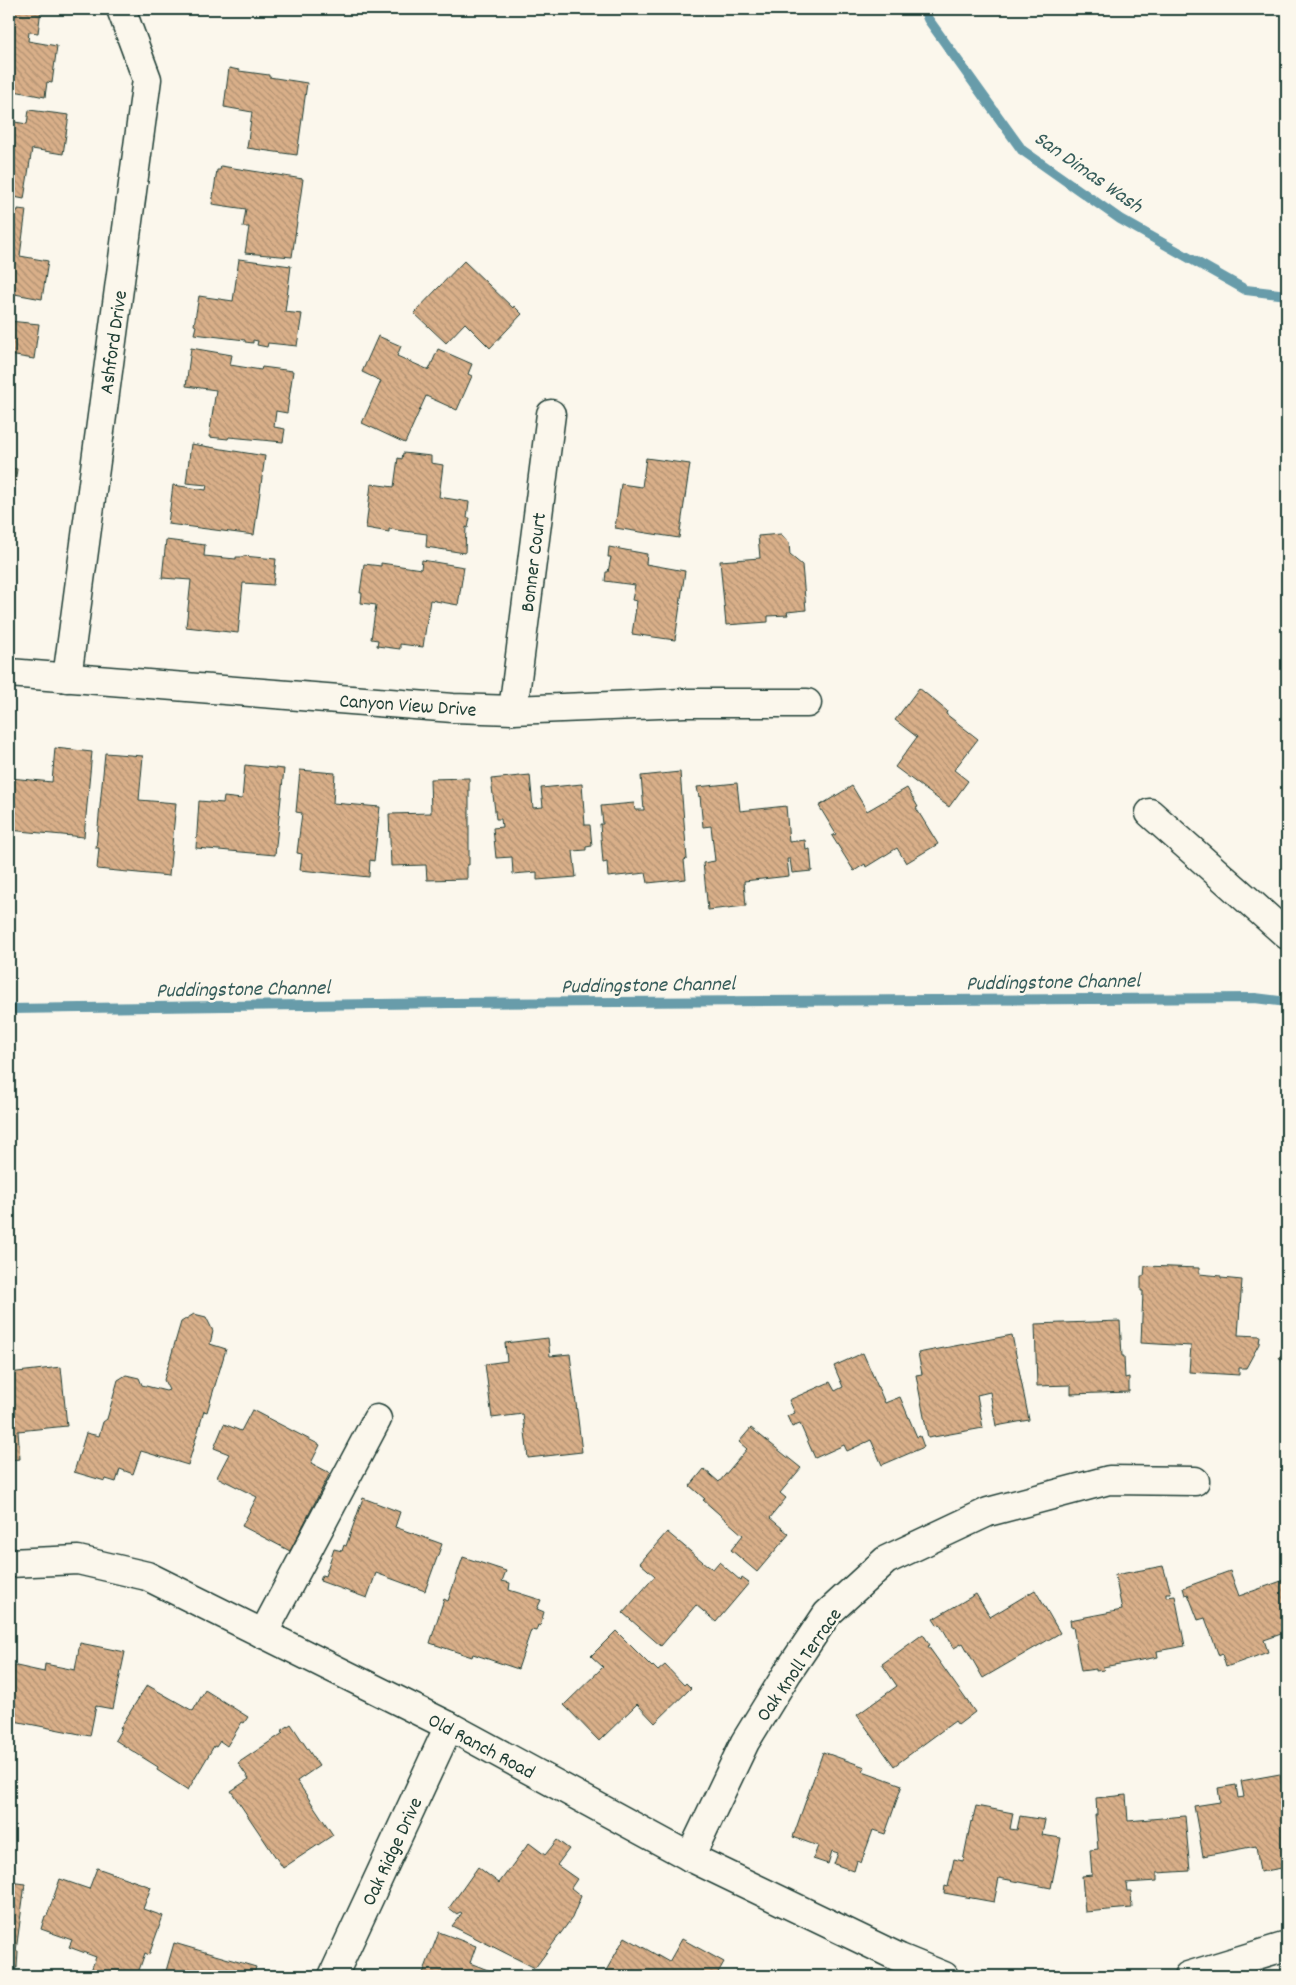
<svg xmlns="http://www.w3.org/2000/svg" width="1296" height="1985" font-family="Dekko,sans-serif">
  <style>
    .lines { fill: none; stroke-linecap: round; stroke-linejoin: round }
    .stream { stroke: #679caa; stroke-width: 10 }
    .building { fill: url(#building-back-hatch); stroke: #1f3d34 }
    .minor-casing { stroke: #1f3d34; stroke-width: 31 }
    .minor { stroke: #fbf7ec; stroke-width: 28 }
    .labels { text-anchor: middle; stroke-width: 5; stroke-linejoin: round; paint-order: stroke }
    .street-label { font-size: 20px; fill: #1f3d34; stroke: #fbf7ec }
    .water-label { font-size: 21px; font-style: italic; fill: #375d5b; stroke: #fbf7ec }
  </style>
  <defs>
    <pattern id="building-back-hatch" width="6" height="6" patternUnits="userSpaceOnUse" patternTransform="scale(1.25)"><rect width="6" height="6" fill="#d9af89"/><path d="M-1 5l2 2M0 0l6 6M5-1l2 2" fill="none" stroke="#af9071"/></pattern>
  </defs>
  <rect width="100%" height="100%" fill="#fbf7ec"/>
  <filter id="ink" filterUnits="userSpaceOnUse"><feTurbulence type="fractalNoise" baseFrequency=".02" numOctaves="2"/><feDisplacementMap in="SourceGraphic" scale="10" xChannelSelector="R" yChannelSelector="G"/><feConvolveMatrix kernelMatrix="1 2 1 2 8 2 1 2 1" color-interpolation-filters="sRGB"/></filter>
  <g filter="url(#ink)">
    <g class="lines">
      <g class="stream">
        <polyline points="924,9 928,19 1022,150 1120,219 1246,290 1287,295"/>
        <polyline points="9,1009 452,1003 1255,998 1287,1002"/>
      </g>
    </g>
    <g class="building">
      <polygon points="9,9 41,9 38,33 29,32 28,41 57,46 52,83 47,82 45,97 9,90"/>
      <polygon points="229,68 239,70 239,71 269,75 269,77 307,83 297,155 247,148 252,112 224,107"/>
      <polygon points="29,110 69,115 63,154 32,149 24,199 9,196 9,121 27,124"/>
      <polygon points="221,166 303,179 292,257 245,253 249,227 243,227 246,209 212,204 217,170 220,170"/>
      <polygon points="18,209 26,210 20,256 48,261 42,299 9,293 9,210 18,211"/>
      <polygon points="239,259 291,266 285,312 302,314 297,346 268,343 267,347 257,345 258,341 253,340 253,343 245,342 245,340 194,334 196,326 194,325 199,296 233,301"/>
      <polygon points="464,261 513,308 514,306 522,314 490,348 465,323 446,343 414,313"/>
      <polygon points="9,321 39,324 34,359 9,355"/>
      <polygon points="378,336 401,346 397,356 429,370 438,349 472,364 468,374 472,376 457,410 426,396 405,443 362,423 381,381 362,372"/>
      <polygon points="191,348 232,355 230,365 261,370 262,367 293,371 287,413 276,411 274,427 285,429 283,442 229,437 228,439 209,437 216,390 186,386"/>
      <polygon points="191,444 265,456 254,535 168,524 173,485 206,490 207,485 186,483"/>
      <polygon points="403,453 431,456 431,463 443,465 439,497 469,502 467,518 470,518 468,528 466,527 465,553 426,547 427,534 389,529 389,532 366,528 371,484 394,487 398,458 402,459"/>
      <polygon points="646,458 690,464 679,538 615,528 621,484 642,487"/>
      <polygon points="9,468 17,469 12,507 9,506"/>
      <polygon points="781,534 789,543 790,555 802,565 806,610 787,612 788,615 768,616 768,622 726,625 720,561 760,558 758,536"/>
      <polygon points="166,540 205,545 204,556 236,559 236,557 243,557 243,556 276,559 273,585 243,583 238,633 186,627 191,580 162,578"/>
      <polygon points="609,547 647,554 646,564 685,571 675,640 632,634 637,601 632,600 635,585 605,581 606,572 608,572 611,557 608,557"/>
      <polygon points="422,560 464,567 458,605 430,600 423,647 400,644 400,649 377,646 378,640 371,639 376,605 361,603 362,593 360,593 364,564 381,566 381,563 421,569"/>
      <polygon points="919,688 947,711 946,714 978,739 954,770 968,781 949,807 895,767 917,737 895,720"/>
      <polygon points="55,748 92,752 84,837 9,830 10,778 52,782"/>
      <polygon points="105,753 143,756 139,800 176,803 169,876 97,869 99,848 96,848"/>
      <polygon points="245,765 284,769 275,855 196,848 199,801 223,803 224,797 242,799"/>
      <polygon points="300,770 335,773 333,803 380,807 374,861 370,860 369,877 300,870 302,854 297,853 302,813 296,812"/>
      <polygon points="680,772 687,859 684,860 686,879 648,883 646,873 608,877 607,862 603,863 600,824 603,824 601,806 634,803 635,810 644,810 641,776"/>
      <polygon points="530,775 533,808 543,807 541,788 582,784 585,825 590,825 592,846 586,847 586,850 573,851 576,877 537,880 537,872 513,874 512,857 496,858 493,828 502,827 501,819 496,819 491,779"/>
      <polygon points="469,778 469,865 467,865 467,879 427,880 426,865 391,866 389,814 431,813 430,779"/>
      <polygon points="737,783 740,811 786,806 789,842 805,840 806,850 810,849 812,871 792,873 790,859 787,859 789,876 744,881 746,906 708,910 703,863 715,861 711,826 703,827 700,796 699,797 697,787"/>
      <polygon points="852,786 867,811 907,788 918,807 916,808 938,844 906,863 897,848 866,867 865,864 854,871 832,836 836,834 819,806"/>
      <polygon points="1145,1266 1199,1268 1199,1274 1221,1276 1221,1278 1242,1280 1238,1335 1260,1336 1259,1344 1246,1368 1239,1368 1239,1375 1189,1372 1191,1346 1141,1343 1143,1291 1141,1291 1141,1276 1144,1276"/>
      <polygon points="194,1314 206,1317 213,1331 210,1344 226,1349 207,1412 204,1411 188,1465 141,1451 133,1474 120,1469 116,1482 106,1479 105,1481 74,1472 86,1433 99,1436 103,1422 107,1419 118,1380 126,1375 139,1378 142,1385 166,1391 169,1390 164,1380 181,1322"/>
      <polygon points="1120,1321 1122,1356 1124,1356 1125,1378 1129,1377 1129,1392 1071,1394 1071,1385 1037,1386 1035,1324"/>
      <polygon points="1012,1335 1029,1420 996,1426 990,1392 977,1395 983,1428 928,1438 916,1375 922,1374 918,1353"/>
      <polygon points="548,1338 550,1356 570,1354 582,1452 528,1458 523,1414 492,1418 485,1364 507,1361 505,1343"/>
      <polygon points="1287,1351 1287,1369 1279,1357"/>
      <polygon points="863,1353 885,1403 900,1397 917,1437 920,1436 924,1447 882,1465 871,1440 847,1451 844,1445 815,1458 800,1424 792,1427 787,1416 795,1413 789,1400 830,1382 835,1391 843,1387 834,1366"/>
      <polygon points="9,1367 9,1373 61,1367 67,1426 18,1431 20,1459 9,1460"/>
      <polygon points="252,1410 320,1445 311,1463 330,1473 290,1551 242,1526 257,1497 217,1477 229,1454 214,1448 224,1424 241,1431"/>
      <polygon points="751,1428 801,1468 780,1493 786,1498 770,1518 789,1534 757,1572 731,1550 743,1535 703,1500 705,1499 690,1486 704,1469 719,1482 747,1449 739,1442"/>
      <polygon points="363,1498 400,1512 395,1527 442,1544 425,1591 376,1573 367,1598 320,1581 322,1575 325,1576 334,1549 342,1551 344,1545 346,1546"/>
      <polygon points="667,1532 708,1566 713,1569 719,1562 741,1581 742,1578 749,1583 716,1622 696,1605 661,1646 623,1613 655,1576 640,1563"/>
      <polygon points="463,1557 506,1571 502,1581 510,1583 509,1590 541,1600 537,1609 544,1612 540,1626 538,1625 536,1631 531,1630 518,1669 473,1654 472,1657 430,1643 444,1599 448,1601"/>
      <polygon points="1163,1566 1171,1593 1166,1593 1166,1597 1175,1596 1185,1646 1157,1651 1158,1657 1103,1667 1104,1670 1096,1671 1096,1669 1081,1671 1073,1627 1071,1628 1070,1620 1122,1610 1115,1575"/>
      <polygon points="1230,1571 1239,1596 1287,1579 1287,1643 1284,1633 1264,1640 1268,1652 1226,1667 1222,1654 1219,1656 1205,1618 1198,1620 1188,1594 1185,1595 1183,1588"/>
      <polygon points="1035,1590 1060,1633 983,1678 963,1643 954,1648 940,1624 937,1625 933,1619 976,1594 990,1617"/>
      <polygon points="616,1631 652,1667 653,1666 658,1671 665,1665 684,1685 686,1683 691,1688 655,1723 637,1704 599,1741 564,1705 603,1667 591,1656"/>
      <polygon points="923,1634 930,1645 928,1646 975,1712 958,1725 955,1721 894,1766 857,1715 897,1686 882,1664"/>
      <polygon points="80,1643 125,1652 113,1709 96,1706 90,1736 9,1720 10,1685 9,1683 12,1665 44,1672 45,1664 75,1670"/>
      <polygon points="147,1685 193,1711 205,1690 248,1717 244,1723 242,1722 227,1746 220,1741 216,1747 214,1746 188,1790 157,1770 158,1767 115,1740 122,1728 120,1728"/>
      <polygon points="291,1724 319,1766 297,1781 333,1835 283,1868 231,1791 249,1779 238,1763 283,1733 281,1731"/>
      <polygon points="823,1752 865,1767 863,1771 902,1785 885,1834 873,1830 861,1863 857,1861 854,1871 834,1864 838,1853 832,1851 828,1864 813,1859 818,1846 793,1837"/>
      <polygon points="1280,1774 1287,1816 1287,1867 1260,1872 1256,1846 1203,1856 1194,1806 1220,1802 1218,1788 1236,1785 1238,1798 1244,1797 1241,1781"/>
      <polygon points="1126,1795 1128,1821 1185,1816 1190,1871 1157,1873 1157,1881 1126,1883 1127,1891 1131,1891 1132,1908 1085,1912 1082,1876 1092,1875 1090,1850 1098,1849 1095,1815 1097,1815 1096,1798"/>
      <polygon points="976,1806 1013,1813 1010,1829 1017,1830 1020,1816 1045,1820 1042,1835 1061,1838 1051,1888 999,1878 994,1902 944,1893 945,1886 948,1887 954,1859 963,1861 971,1821 972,1822"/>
      <polygon points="557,1840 569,1849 557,1865 577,1879 571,1888 581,1896 572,1918 535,1968 452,1926 462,1913 460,1912 457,1914 449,1908 478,1867 499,1883 529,1843 545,1855"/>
      <polygon points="97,1868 151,1887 143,1909 163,1916 149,1955 145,1953 137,1976 89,1976 96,1957 69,1947 72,1940 41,1929 45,1916 47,1916 60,1879 89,1889"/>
      <polygon points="9,1882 25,1884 16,1951 18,1951 17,1968 9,1967"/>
      <polygon points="439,1932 476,1946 470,1963 503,1976 422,1976"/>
      <polygon points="625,1937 669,1962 682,1939 724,1962 716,1976 603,1976"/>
      <polygon points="174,1943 256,1967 253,1976 160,1976 162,1970 166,1971"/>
    </g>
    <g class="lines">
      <defs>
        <g id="minor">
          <polyline points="9,673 453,708 513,710 684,703 807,703"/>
          <polyline points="67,678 147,79 121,9"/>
          <polyline points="513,710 551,414"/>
          <polyline points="1150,813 1287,935"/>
          <polyline points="9,1563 78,1560 147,1576 449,1726 690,1857 900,1958 944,1976"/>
          <polyline points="263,1634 377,1419"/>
          <polyline points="690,1857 745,1742 788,1672 827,1614 886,1560 988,1512 1109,1480 1195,1481"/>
          <polyline points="333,1976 449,1726"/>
          <polyline points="1188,1976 1287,1946"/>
        </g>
      </defs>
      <use href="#minor" class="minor-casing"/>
      <use href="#minor" class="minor"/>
    </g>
  </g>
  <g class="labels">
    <g class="street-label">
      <text transform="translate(112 342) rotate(-82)" y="7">Ashford Drive</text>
      <text transform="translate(532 562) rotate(-83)" y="7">Bonner Court</text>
      <text transform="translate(408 704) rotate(4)" y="7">Canyon View Drive</text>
      <text transform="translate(798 1664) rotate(-55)" y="7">Oak Knoll Terrace</text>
      <text transform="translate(482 1745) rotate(28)" y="7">Old Ranch Road</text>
      <text transform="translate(391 1851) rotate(-65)" y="7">Oak Ridge Drive</text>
    </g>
    <g class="water-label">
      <text transform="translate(1089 171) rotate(35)" y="7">San Dimas Wash</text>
      <text transform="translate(1053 981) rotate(-1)" y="7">Puddingstone Channel</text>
      <text transform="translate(648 984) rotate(-1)" y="7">Puddingstone Channel</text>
      <text transform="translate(243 988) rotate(-1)" y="7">Puddingstone Channel</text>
    </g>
  </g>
  <rect width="1296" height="1985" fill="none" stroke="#fbf7ec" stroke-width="30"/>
  <rect x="15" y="15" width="1266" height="1955" fill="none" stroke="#1f3d34" stroke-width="2" filter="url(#ink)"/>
</svg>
